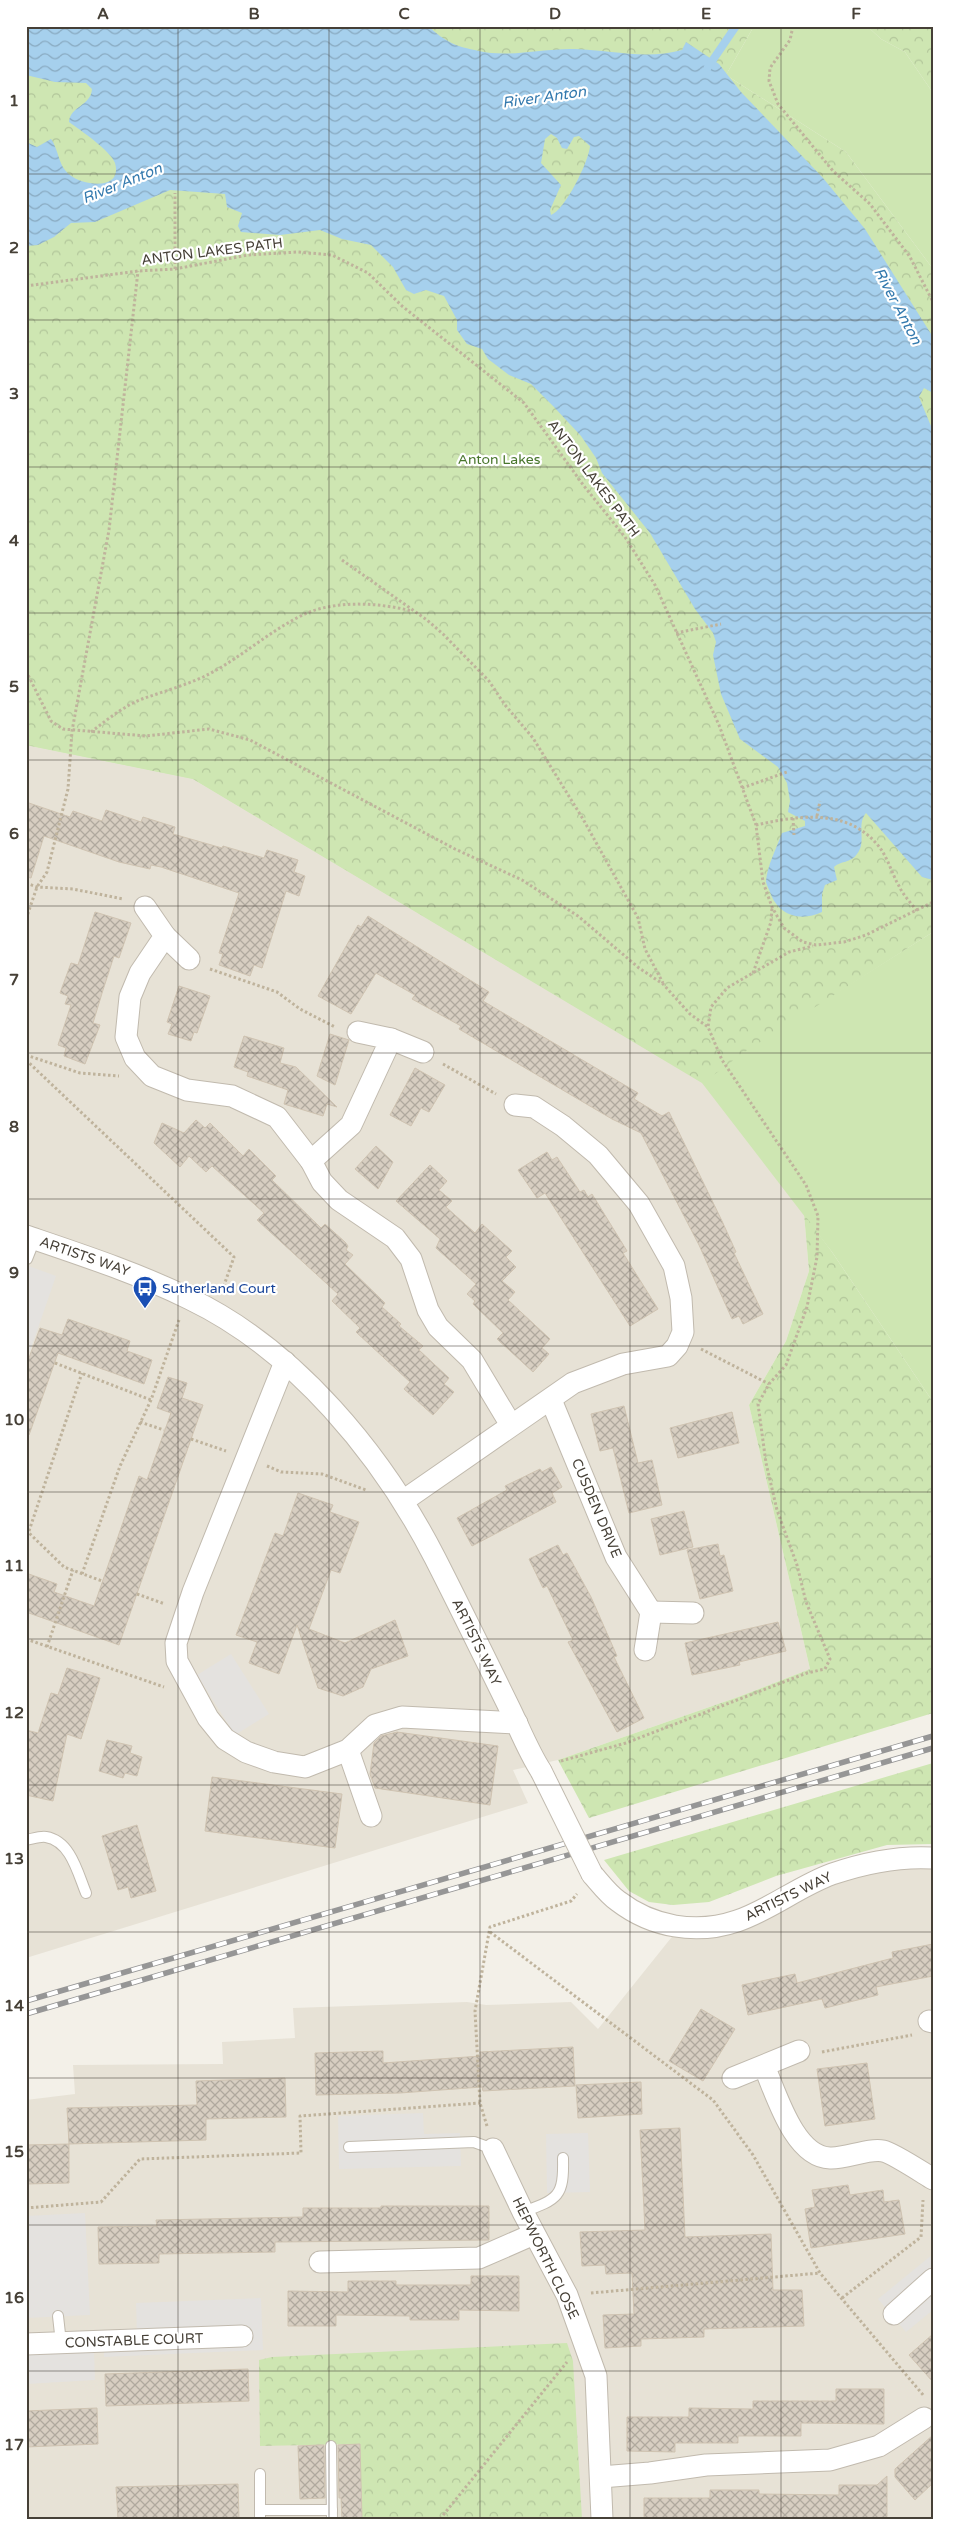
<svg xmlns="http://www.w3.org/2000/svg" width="959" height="2545" font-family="'Varela Round',sans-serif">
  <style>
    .residential { fill: #e7e2d6 }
    .grass { fill: #cee6b2 }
    .forest { fill: url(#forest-crowns) }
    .parking { fill: #e4e2df }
    .water { fill: url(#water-waves); fill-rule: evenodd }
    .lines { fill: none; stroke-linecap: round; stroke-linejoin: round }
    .stream { stroke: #a6d0ed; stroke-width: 8 }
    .building { fill: url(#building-cross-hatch); stroke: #cfc3b1 }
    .service-casing { stroke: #c1baae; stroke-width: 12 }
    .minor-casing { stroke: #c1baae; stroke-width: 23 }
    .path { stroke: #bfb39c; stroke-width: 3; stroke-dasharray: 2.5 2.5; stroke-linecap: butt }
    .service { stroke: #fff; stroke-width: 10 }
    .minor { stroke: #fff; stroke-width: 21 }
    .rail-casing { stroke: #969696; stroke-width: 5.5 }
    .rail { stroke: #fff; stroke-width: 4; stroke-dasharray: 11; stroke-linecap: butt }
    .minor-bridge-casing { stroke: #c1baae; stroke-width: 23; stroke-linecap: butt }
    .minor-bridge { stroke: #fff; stroke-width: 21 }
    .grid { fill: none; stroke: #464037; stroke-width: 1; stroke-opacity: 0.55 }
    .labels { text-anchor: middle; stroke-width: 4.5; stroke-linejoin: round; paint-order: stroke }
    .street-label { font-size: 14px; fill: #464037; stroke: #fff }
    .park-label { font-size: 14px; fill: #48762c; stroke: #fff }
    .transit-label { font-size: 14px; fill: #164399; stroke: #fff; text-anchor: start }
    .water-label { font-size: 15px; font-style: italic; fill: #347aae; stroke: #fff }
    .neatline { fill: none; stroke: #464037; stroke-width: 2 }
    .grid-label { font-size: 16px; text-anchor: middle; font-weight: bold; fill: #464037 }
  </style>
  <defs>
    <pattern id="forest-crowns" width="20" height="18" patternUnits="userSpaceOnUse" patternTransform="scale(1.25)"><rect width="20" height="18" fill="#cee6b2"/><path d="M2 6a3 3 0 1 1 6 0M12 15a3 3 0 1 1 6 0" fill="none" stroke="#b2c69a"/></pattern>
    <pattern id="water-waves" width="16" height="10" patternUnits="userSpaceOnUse" patternTransform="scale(1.25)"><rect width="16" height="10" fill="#a6d0ed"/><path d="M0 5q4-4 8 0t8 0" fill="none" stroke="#89aac1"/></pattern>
    <pattern id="building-cross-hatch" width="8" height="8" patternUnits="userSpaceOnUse" patternTransform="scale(1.25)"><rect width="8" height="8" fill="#d7cec1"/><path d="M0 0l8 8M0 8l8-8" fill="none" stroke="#b0a99e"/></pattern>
  </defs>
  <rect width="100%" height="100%" fill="#f3f0e8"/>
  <g class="residential">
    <polygon points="26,745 193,779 703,1083 804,1214 809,1271 786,1341 749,1405 810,1669 738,1697 558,1760 513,1770 528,1803 26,1958"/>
    <polygon points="933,1858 933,2519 26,2519 26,2100 75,2094 73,2065 223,2064 222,2042 295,2038 293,2008 467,2002 486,2005 571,2002 598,2029 679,1928 703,1929 800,1889"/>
  </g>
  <g class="grass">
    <polygon points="754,26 867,26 881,39 905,52 933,93 933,269 846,152 726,75"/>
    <polygon points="26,400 742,1052 933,932 933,1402 832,1252 702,1083 193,779 26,745"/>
  </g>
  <g class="forest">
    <polygon points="26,26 754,26 726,75 846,152 933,269 933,932 743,1053 703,1083 193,779 26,745"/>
    <polygon points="867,26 933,26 933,93 905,52 881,39"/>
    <polygon points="804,1214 832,1252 933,1402 933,1713 589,1818 558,1760 738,1697 810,1669 749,1405 786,1341 809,1271"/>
    <polygon points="933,1763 933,1844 887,1845 776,1876 709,1902 673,1905 649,1902 629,1891 604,1860"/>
    <polygon points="567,2343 573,2361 582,2519 362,2519 360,2444 260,2446 259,2360 272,2357"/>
  </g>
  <g class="parking">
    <polygon points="26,1265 56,1276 30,1351 26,1350"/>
    <polygon points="231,1654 269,1714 235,1735 197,1675"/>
    <polygon points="423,2113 424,2134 460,2133 461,2166 339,2169 338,2116"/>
    <polygon points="588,2133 590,2192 547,2193 546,2134"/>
    <polygon points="85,2213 90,2315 26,2318 26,2216"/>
    <polygon points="933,2254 933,2310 906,2332 878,2299"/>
    <polygon points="261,2298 263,2350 104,2357 103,2337 137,2335 136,2303"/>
    <polygon points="94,2351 95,2380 26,2384 26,2355"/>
  </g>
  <path class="water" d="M26,26H428C447,43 455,46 479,51C509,58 544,48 575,49C611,50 646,60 682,50L686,42L719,64L741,92L823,178L865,229L933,337V393L924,388L919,397L933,431V880L922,877L866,813C856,825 867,842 857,854C851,863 840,861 834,867L837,880L825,885L822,894V912C801,922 778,916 770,892C769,889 766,884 766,881C767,866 777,847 782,833L805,826V821L788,812L790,801L787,783L778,767L740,739L721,694L713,655L716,642L713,633L695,609L650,533L602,473L596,458L581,436L554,407L531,384L509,375L488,359L482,349L467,344L457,330V320L444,296L426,290L414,294L406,290L393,267L371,245L342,239L320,230L280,235L241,232L238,226L242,213L227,207L225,194L170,190L95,222L71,223L54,237L38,245L26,246V142L37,147L51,139C59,150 58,166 70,175C83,186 123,191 115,163C111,151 80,130 69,122C70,106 91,106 92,89L86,83L55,82L26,75ZM551,134L557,138L562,148L567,149L574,137L579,136L590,146C589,161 565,210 551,215L550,210L561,185L541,163L545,139Z"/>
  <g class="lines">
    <polyline class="stream" points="708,67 736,26"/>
  </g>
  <g class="building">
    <polygon points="26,802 70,817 73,811 102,821 106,810 141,822 143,817 175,827 173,834 222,848 223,846 264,858 267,850 298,860 294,872 305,876 299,896 286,891 262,968 254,965 250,976 219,965 223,954 219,953 239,893 161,867 151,865 150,869 119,862 44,836 31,878 26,877"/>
    <polygon points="95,912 131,923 119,958 114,956 103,990 93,1023 100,1025 85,1064 64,1056 66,1048 58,1045 71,1005 65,1004 68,996 60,993 71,963 78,965"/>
    <polygon points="368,916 489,992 483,1001 638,1093 634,1099 662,1116 669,1112 722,1221 736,1252 734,1253 763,1314 743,1324 739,1316 732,1319 699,1245 641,1133 612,1119 459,1029 461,1026 412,999 415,995 376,973 351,1014 318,996 358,925 361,927"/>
    <polygon points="179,986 210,996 197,1033 194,1032 191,1041 168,1034 172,1024 167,1022"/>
    <polygon points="330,1034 349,1040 335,1085 317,1076"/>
    <polygon points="244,1036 284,1048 280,1063 296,1067 337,1107 327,1104 323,1116 284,1104 288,1090 247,1076 248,1072 234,1067"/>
    <polygon points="415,1068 445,1085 429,1112 421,1108 411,1126 390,1115"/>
    <polygon points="196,1120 205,1128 210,1123 243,1156 249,1149 276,1176 272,1180 321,1228 325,1224 345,1242 348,1246 346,1250 353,1255 345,1264 385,1303 382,1307 401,1324 399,1326 423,1346 419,1350 449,1378 444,1384 454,1392 433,1415 404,1389 410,1382 356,1332 360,1328 332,1301 338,1294 257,1220 264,1213 212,1166 206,1172 189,1156 180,1167 154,1143 162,1123 184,1133"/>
    <polygon points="376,1146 393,1162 378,1189 355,1169"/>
    <polygon points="547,1152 552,1160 557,1157 580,1192 584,1190 588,1197 592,1194 627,1251 623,1253 658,1309 630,1326 545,1193 537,1198 518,1170"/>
    <polygon points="430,1165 447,1181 439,1190 452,1201 446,1207 475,1233 482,1224 512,1251 506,1257 516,1267 502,1281 515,1292 508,1300 550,1339 542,1348 549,1354 533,1372 497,1339 503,1333 473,1304 475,1301 467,1294 476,1284 436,1248 440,1239 396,1201"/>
    <polygon points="68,1319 130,1341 127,1351 152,1360 144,1384 58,1353 29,1435 26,1434 26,1366 40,1328 62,1335"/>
    <polygon points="168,1377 187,1383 182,1398 203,1405 119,1645 26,1612 26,1573 57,1584 54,1592 94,1606 139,1476 147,1480 171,1413 157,1408"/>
    <polygon points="624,1406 638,1463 652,1460 662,1505 629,1513 613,1448 600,1451 591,1414"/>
    <polygon points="732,1412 739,1443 678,1458 670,1428"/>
    <polygon points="551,1467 562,1487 552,1493 556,1502 472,1546 457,1518 507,1490 505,1486 540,1469 542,1472"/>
    <polygon points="298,1493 333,1505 330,1512 359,1522 340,1573 331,1570 309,1629 345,1643 395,1620 408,1656 371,1669 363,1687 343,1696 318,1688 297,1625 279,1674 249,1663 257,1642 236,1635 275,1533 283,1536"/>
    <polygon points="684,1511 693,1547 660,1555 651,1519"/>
    <polygon points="718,1544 720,1556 724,1555 733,1591 700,1599 687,1550"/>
    <polygon points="558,1545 563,1555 567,1553 591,1597 617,1656 614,1657 644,1718 617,1732 568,1642 573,1640 547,1586 543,1588 529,1559"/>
    <polygon points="778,1622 786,1651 739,1662 740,1665 692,1675 685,1643"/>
    <polygon points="67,1668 100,1678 81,1739 67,1734 53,1801 26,1795 26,1730 38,1733 51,1693 58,1695"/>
    <polygon points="397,1732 498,1746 490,1805 375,1788 370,1774 374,1743 381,1736"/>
    <polygon points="107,1740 132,1746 130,1753 142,1757 137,1776 125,1773 123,1778 99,1771"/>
    <polygon points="212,1777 342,1794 335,1848 205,1831"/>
    <polygon points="137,1825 156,1891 131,1898 128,1887 118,1890 102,1836"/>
    <polygon points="933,1944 933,1976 876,1987 878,1995 825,2008 822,1999 748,2015 742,1985 795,1974 797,1983 893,1958 892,1952"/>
    <polygon points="701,2009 735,2029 703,2081 669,2061"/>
    <polygon points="573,2047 575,2086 483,2091 482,2087 400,2093 316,2095 315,2053 383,2051 383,2063 481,2056 480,2052"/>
    <polygon points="867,2063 875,2119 825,2126 817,2069"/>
    <polygon points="285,2078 286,2117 206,2119 206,2140 69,2144 67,2108 197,2105 196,2081"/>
    <polygon points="641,2082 642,2114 578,2118 576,2085"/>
    <polygon points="680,2128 685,2237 771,2234 773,2290 802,2290 804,2326 704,2329 704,2337 641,2339 641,2346 605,2348 603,2315 634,2314 632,2273 606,2274 605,2265 582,2266 580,2232 645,2230 640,2130"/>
    <polygon points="69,2144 69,2183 26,2184 26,2145"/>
    <polygon points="848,2185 850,2195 883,2190 884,2202 899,2200 905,2234 811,2248 805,2209 815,2207 812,2190"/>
    <polygon points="381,2206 489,2206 489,2240 275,2242 275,2252 159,2254 159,2263 99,2264 98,2227 157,2226 156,2220 303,2217 303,2208 381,2208"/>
    <polygon points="471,2276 519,2276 519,2311 459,2310 459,2320 410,2320 410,2316 336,2315 336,2326 288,2326 288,2291 348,2292 348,2281 396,2281 396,2285 471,2285"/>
    <polygon points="933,2334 933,2382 909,2355"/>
    <polygon points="248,2369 249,2401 106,2406 105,2374"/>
    <polygon points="836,2389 884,2389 884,2424 801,2423 801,2436 738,2436 738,2443 675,2443 675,2452 627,2451 627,2417 689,2417 689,2408 753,2409 753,2401 836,2401"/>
    <polygon points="97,2408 98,2444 26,2447 26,2411"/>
    <polygon points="933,2435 933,2483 915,2500 895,2477 895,2469"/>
    <polygon points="360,2444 362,2519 342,2519 341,2498 339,2498 338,2445"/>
    <polygon points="319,2445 324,2445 325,2498 300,2499 298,2446"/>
    <polygon points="887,2476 887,2519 644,2519 644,2498 710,2498 710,2490 759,2490 759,2494 839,2495 839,2485 877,2485"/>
    <polygon points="238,2484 239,2519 118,2519 116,2487"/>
  </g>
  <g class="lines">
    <defs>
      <g id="service">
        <polyline points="27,1259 35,1239"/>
        <path d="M26,1840C32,1839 40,1836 46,1837C71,1841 78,1874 86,1893"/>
        <polyline points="349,2147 474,2142 493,2149"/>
        <path d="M523,2212C558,2199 564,2197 563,2158"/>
        <polyline points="58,2316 61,2343"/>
        <polyline points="331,2446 332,2519"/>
        <polyline points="260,2510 332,2510"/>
        <polyline points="260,2519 260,2474"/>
      </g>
      <g id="minor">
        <polyline points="145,907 165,936 140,973 130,997 126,1037 135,1058 152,1076 187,1090 232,1096 277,1117 311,1161 322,1182 339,1200 395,1238 411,1259 428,1310 438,1327 472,1360 511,1425"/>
        <polyline points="165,936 189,959"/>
        <polyline points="391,1039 423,1052"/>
        <polyline points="311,1161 351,1125 391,1039 358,1032"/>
        <path d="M26,1236C82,1255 137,1273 190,1299C296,1350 382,1455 435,1558C460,1607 484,1656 508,1705C519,1727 528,1751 541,1771"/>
        <polyline points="285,1362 193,1592 176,1643 177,1661 208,1718 225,1739 246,1752 274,1762 305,1767 348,1750 375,1725 402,1717 517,1723"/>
        <polyline points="551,1400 616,1557 651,1612 645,1650"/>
        <polyline points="403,1501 573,1383 623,1364 668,1356 677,1346 683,1332 681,1298 674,1266 639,1204 598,1155 563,1126 534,1107 515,1105"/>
        <polyline points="651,1612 693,1613"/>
        <polyline points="348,1750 371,1816"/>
        <path d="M592,1874C600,1883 608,1894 618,1901C652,1927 696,1935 737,1921C770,1910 799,1886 832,1874C864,1863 899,1856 933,1858"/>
        <polyline points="929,2021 933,2022"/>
        <path d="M764,2066C776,2093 794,2157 830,2158C845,2159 869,2148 883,2151C893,2153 923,2173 933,2179"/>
        <polyline points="733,2078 799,2051"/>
        <polyline points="493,2149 523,2212 567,2295 596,2376 602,2519"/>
        <polyline points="320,2262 479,2258 534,2234"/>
        <polyline points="894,2314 933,2279"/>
        <polyline points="26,2344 242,2336"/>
        <polyline points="601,2477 650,2473 706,2465 830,2460 879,2446 924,2418"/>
      </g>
    </defs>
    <use href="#service" class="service-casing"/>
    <use href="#minor" class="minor-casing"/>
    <g class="path">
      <polyline points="793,26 790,40 770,68 769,81 778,104 833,171 870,204 910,257 933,302"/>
      <polyline points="175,269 175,193"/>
      <polyline points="26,286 138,271 175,269 248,255 298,252 332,255 368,273 402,306 524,403 584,486 625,537 655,585 719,725 756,825 763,882 772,907 784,928 803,942 816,945 844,942 866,935 933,902"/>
      <polyline points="342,560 427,620 443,634 489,681 505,705 533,738 583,819 638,918 645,949 663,983"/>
      <polyline points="676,633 721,624"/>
      <polyline points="26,671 51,721 63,729 146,736 209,729 250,740 455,849 522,880 578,916 639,968 663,984 690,1014 708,1027"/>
      <path d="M91,732C107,720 122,707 142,699C162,692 183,686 203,677C239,660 271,629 307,613C339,600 380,603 412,611"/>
      <polyline points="742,788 787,772"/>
      <polyline points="817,816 820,801"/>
      <polyline points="793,818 794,835"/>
      <path d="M756,825C796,816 844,808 875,842C887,854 891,872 899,886C903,895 911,903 917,911"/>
      <polyline points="26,883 37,887 73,889 123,899"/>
      <polyline points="26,919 37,887 47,872 68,789 72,731 109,530 138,271"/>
      <polyline points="210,969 277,992 300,1009 335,1027"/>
      <polyline points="753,973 771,922 772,908"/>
      <polyline points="26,1055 80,1073 119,1076"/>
      <polyline points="26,1060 234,1257 222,1291"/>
      <polyline points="443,1064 496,1094"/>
      <polyline points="701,1349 769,1384"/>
      <polyline points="26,1353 30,1355"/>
      <polyline points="55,1363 151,1400"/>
      <polyline points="140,1422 164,1430"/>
      <polyline points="191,1439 226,1451"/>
      <polyline points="267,1466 281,1472 322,1474 366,1490"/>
      <polyline points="26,1530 64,1567 102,1581"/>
      <polyline points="29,1531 82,1373"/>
      <polyline points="82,1574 120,1466 151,1400 179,1320"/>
      <polyline points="137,1594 165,1604"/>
      <polyline points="26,1639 164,1687"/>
      <polyline points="47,1647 73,1570"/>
      <polyline points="561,1761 626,1743 807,1673 825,1669 830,1659 806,1602 797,1565 777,1510 766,1463 758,1404 769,1384 786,1365 807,1307 817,1257 818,1216 806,1185 722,1060 708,1027 711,1007 727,988 789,952 813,946"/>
      <polyline points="490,1932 713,2100 753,2155 820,2273 924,2396"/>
      <polyline points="822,2052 912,2035"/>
      <polyline points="487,2126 480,2103 475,2011 490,1927 571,1901 577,1894"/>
      <polyline points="26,2208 101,2202 140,2159 301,2153 300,2116 480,2103"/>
      <polyline points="591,2293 820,2273"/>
      <polyline points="842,2298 921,2237 923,2200"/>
      <polyline points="440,2519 567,2362"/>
    </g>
    <use href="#service" class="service"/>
    <use href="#minor" class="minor"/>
    <defs>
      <g id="rail">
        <polyline points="26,2001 933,1736"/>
        <polyline points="26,2014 933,1748"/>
      </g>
    </defs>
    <use href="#rail" class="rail-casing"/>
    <use href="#rail" class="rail"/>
    <defs>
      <polyline id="minor-bridge" points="541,1771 592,1874"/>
    </defs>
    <use href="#minor-bridge" class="minor-bridge-casing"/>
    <use href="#minor-bridge" class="minor-bridge"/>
  </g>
  <path class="grid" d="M178,26V2519M329,26V2519M480,26V2519M630,26V2519M781,26V2519M26,174H933M26,320H933M26,467H933M26,613H933M26,760H933M26,906H933M26,1053H933M26,1199H933M26,1346H933M26,1492H933M26,1639H933M26,1785H933M26,1932H933M26,2078H933M26,2225H933M26,2371H933"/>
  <defs>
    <symbol id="bus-pin" viewBox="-11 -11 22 30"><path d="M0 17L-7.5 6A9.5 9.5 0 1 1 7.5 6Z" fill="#1a4fb4" stroke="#fff"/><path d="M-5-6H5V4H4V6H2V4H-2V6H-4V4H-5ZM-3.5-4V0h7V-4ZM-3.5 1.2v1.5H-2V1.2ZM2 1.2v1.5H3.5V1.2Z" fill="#fff"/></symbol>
  </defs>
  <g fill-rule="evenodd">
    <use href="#bus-pin" x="131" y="1274" width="28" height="38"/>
  </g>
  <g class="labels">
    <g class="street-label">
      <text transform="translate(212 251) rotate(-7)" y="5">ANTON LAKES PATH</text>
      <text transform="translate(594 478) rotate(53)" y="5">ANTON LAKES PATH</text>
      <text transform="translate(85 1256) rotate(19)" y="5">ARTISTS WAY</text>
      <text transform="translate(597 1508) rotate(67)" y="5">CUSDEN DRIVE</text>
      <text transform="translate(477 1642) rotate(64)" y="5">ARTISTS WAY</text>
      <text transform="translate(788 1896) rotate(-26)" y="5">ARTISTS WAY</text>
      <text transform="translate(546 2258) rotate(64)" y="5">HEPWORTH CLOSE</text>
      <text transform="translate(134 2340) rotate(-2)" y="5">CONSTABLE COURT</text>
    </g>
    <g class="park-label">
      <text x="499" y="464">Anton Lakes</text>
    </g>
    <g class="transit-label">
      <text x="162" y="1293">Sutherland Court</text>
    </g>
    <g class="water-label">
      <text transform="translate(544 97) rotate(-8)" y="5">River Anton</text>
      <text transform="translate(122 183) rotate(-22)" y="5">River Anton</text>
      <text transform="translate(898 306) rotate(62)" y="5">River Anton</text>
    </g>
  </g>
  <rect width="959" height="2545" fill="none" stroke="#ffffff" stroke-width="55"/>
  <rect x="28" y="28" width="904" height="2490" class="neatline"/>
  <g class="grid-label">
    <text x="103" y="19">A</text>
    <text x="254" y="19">B</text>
    <text x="404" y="19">C</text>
    <text x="555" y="19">D</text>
    <text x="706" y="19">E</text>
    <text x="856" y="19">F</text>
    <text x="14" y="106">1</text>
    <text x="14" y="253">2</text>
    <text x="14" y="399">3</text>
    <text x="14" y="546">4</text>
    <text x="14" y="692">5</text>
    <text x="14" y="839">6</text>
    <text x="14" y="985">7</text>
    <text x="14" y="1132">8</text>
    <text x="14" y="1278">9</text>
    <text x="14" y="1425">10</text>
    <text x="14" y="1571">11</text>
    <text x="14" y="1718">12</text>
    <text x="14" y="1864">13</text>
    <text x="14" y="2011">14</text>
    <text x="14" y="2157">15</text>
    <text x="14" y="2303">16</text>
    <text x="14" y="2450">17</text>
  </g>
</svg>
